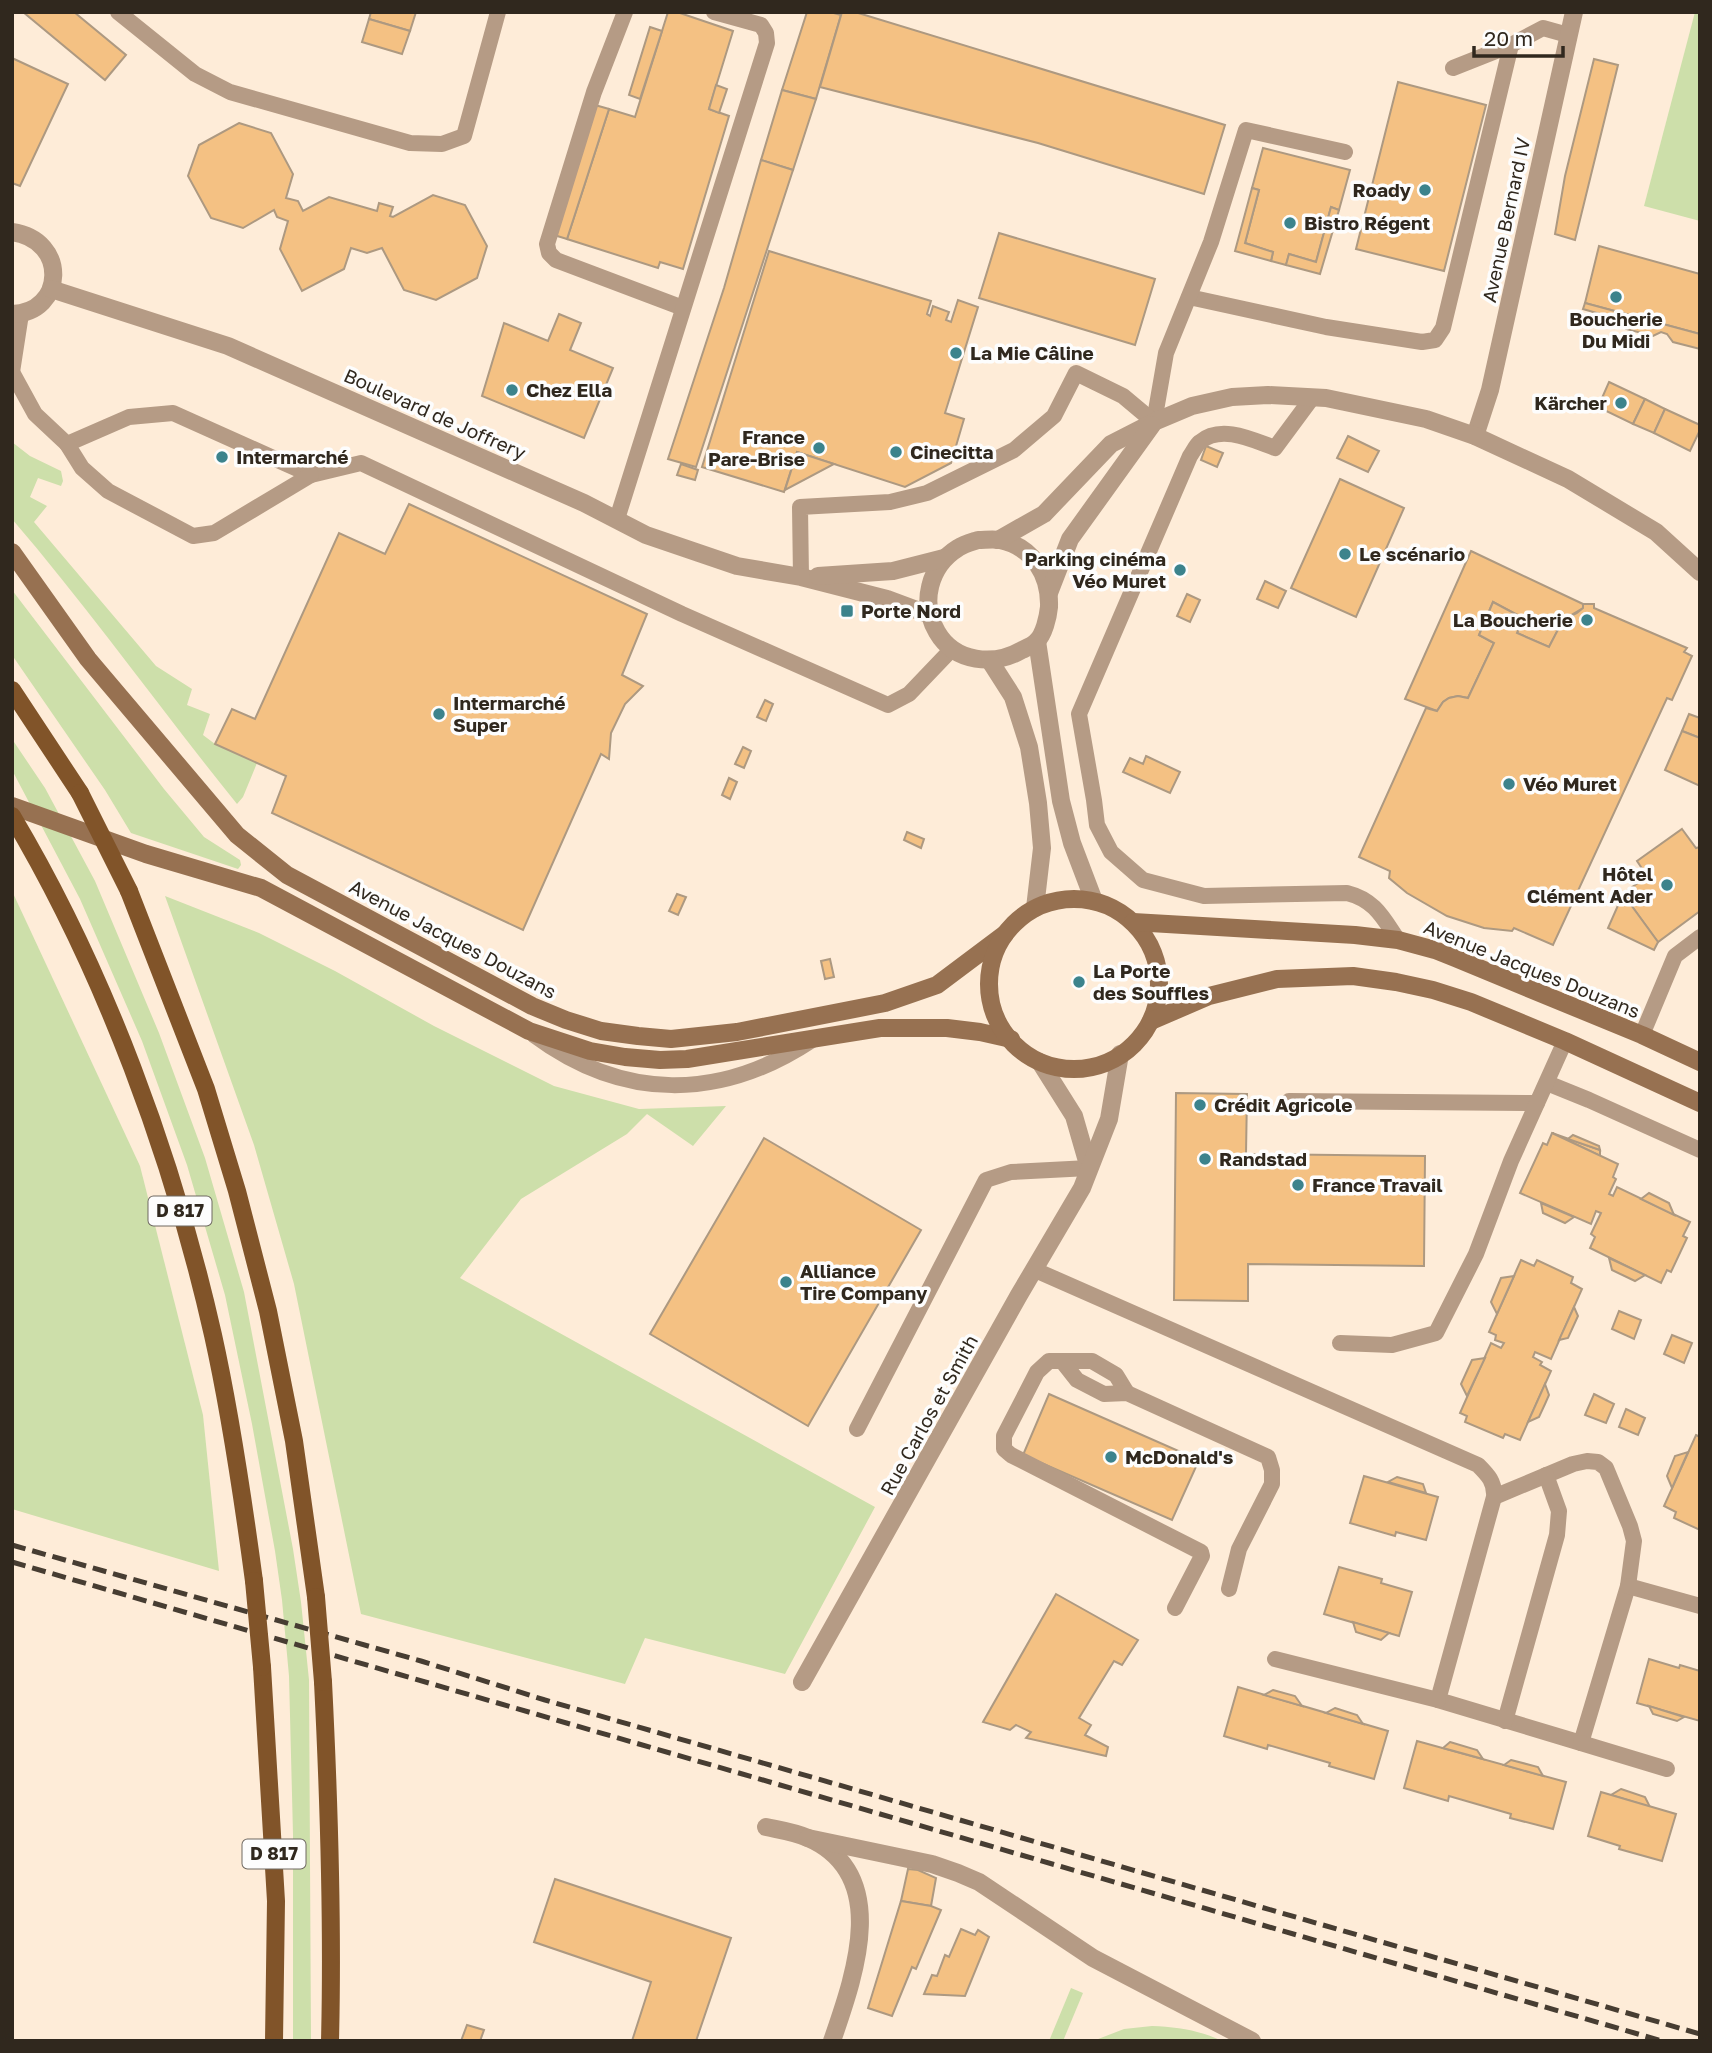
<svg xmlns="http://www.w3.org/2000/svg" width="1712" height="2053" font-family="'Golos Text',sans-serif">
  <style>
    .green { fill: #cddfaa }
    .building { fill: #f4c183; stroke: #ad9981; stroke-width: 2 }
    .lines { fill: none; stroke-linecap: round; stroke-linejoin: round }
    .lane { stroke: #b59b85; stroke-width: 16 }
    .street { stroke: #b59b85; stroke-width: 18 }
    .secondary { stroke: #977151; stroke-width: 18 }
    .primary { stroke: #815429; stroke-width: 18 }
    .rail { stroke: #473d32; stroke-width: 5; stroke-dasharray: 14 7; stroke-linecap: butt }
    .primary-bridge { stroke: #815429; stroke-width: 18 }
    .poi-dot { fill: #3c838c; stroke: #fdfdfd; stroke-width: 2.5 }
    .labels { text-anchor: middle; stroke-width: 7; stroke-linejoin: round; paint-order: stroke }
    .shield { fill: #fdfdfd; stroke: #6e6861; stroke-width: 2 }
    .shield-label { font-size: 18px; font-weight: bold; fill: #30281e }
    .poi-label { font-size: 19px; font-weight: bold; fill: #30281e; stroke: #fdfdfd; text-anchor: start }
    .street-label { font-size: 19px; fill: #30281e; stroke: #fdfdfd }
  </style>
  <rect width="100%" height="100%" fill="#feecd8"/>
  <g class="green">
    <polygon points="1695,12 1700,12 1700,221 1644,206"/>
    <path d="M12,442L30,456L61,471L63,481L61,486L38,478L30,497L47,506L34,522L156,666L192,689L187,705L210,714L203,735L215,744L257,763L243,797L237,804C161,710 91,611 12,519Z"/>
    <polygon points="12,590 164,789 204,837 240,860 241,865 238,869 131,833 105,790 12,655"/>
    <polygon points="12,739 45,788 95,881 159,1033 205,1158 244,1292 293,1549 301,1602 309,1680 311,2041 293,2041 293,1834 289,1676 282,1600 275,1551 252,1424 225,1295 187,1165 142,1041 80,899 12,770"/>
    <polygon points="12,891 140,1166 203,1415 219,1571 12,1509"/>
    <polygon points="165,896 259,933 335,971 434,1026 554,1086 639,1109 726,1106 693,1146 647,1114 627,1134 521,1199 460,1278 875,1507 785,1674 645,1638 625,1684 361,1614 294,1284 254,1145"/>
    <polygon points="1071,1988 1083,1993 1063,2041 1049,2041"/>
    <path d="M1152,2026C1177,2027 1199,2030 1222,2041H1093L1124,2029Z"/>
  </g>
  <g class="building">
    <polygon points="23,12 74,12 126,55 105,80"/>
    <polygon points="371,12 416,12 410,31 369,19"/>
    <polygon points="668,12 677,12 733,31 709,109 729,116 683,269 660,262 658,268 567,239 609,109 635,117"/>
    <polygon points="807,12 830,12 841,15 816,99 782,90"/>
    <polygon points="842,12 855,12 1225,125 1204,194 1038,143 820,87"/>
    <polygon points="369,19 410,31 402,54 362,42"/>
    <polygon points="650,27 662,31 640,99 629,95"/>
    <polygon points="12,58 68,84 20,186 12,183"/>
    <polygon points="1594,59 1618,65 1575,240 1555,234 1565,176"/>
    <polygon points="1398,82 1486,105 1444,271 1356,249"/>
    <polygon points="716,85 727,89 719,113 709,109"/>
    <polygon points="782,90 816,99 793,170 761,160"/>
    <polygon points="595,105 609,109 567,239 554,235"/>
    <polygon points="239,123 271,133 293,174 286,198 298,201 303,211 329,197 377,211 379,203 393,207 390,216 393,217 433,195 465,205 487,246 477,278 436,300 404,290 382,248 367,253 351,248 344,269 302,291 280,249 288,221 277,217 274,210 243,228 211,218 188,176 199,145"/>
    <polygon points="1263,148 1350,170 1339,210 1331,207 1316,262 1289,254 1286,265 1271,261 1273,252 1245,243 1259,190 1252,188"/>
    <polygon points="761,160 793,170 696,467 668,459 724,288"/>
    <polygon points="1252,188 1259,190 1245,243 1273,252 1271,261 1235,251"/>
    <polygon points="1331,207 1339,210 1320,274 1286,265 1289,254 1316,262"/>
    <polygon points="999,233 1155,279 1135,345 979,298"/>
    <polygon points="1599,246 1700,274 1700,334 1585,303"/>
    <polygon points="769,251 931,301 927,314 930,316 933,306 949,312 946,320 951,322 958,300 978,307 945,413 964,419 951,463 905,487 797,452 784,492 702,467"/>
    <polygon points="1585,303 1700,334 1700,349 1673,342 1667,334 1661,332 1653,336 1626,329 1621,320 1583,309"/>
    <polygon points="559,314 581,323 570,350 613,368 584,438 482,396 504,323 548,341"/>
    <polygon points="1609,382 1645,399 1633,424 1598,407"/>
    <polygon points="1645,399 1665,409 1654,433 1633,424"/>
    <polygon points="1665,409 1700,425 1700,430 1690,451 1654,433"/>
    <polygon points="1348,436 1379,451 1368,472 1337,458"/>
    <polygon points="1206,446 1223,453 1217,467 1201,460"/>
    <polygon points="797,452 834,464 785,490"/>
    <polygon points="681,464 698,470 695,480 677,475"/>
    <polygon points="1340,479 1404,508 1356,617 1291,588"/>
    <polygon points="409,504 647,614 622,675 643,686 625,704 611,733 609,759 601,754 523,930 272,813 286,776 215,744 232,709 255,719 339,533 385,554"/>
    <polygon points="1471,551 1583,604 1583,608 1563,620 1549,647 1517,633 1523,618 1493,602 1479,635 1494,643 1468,698 1458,696 1449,698 1443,702 1437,711 1405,699"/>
    <polygon points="1265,581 1286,591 1278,608 1257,599"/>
    <polygon points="1187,594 1200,600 1190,622 1177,616"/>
    <polygon points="1493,602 1523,618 1517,633 1549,647 1563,620 1577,613 1583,608 1583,604 1594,604 1594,608 1687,648 1684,652 1692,656 1672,700 1667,698 1553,945 1514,928 1512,931 1484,928 1447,916 1407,893 1389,878 1390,871 1359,857 1426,708 1437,711 1443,702 1449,698 1458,696 1468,698 1494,643 1479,635"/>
    <polygon points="765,700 773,704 766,721 757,717"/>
    <polygon points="1689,714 1700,718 1700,738 1682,731"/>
    <polygon points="1682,731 1700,738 1700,786 1665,770"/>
    <polygon points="743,747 751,751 744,768 735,764"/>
    <polygon points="1146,756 1180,772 1170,793 1123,772 1130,758 1143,764"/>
    <polygon points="729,778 737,782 730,799 722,795"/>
    <polygon points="1682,829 1696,848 1700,847 1700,911 1658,942 1623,894 1647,876 1637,861"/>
    <polygon points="907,832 924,839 921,848 904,840"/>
    <polygon points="677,894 686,897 678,915 669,911"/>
    <polygon points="1623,894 1658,942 1654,950 1608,928"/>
    <polygon points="830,959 834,977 825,979 821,961"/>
    <polygon points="1176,1093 1247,1094 1246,1154 1425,1156 1424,1266 1248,1264 1248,1301 1174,1300"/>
    <polygon points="1552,1133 1600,1150 1600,1156"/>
    <polygon points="1552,1133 1618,1164 1613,1177 1616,1179 1609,1194 1613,1196 1617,1187 1690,1222 1683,1236 1687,1238 1671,1272 1667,1270 1661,1283 1590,1248 1595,1237 1591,1234 1601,1213 1596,1211 1591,1224 1520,1193 1543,1143 1547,1145"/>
    <polygon points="1573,1135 1599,1146 1600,1150 1568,1139"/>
    <polygon points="764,1138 921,1230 808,1426 650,1334"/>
    <polygon points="1649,1193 1669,1203 1674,1215 1641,1199"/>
    <polygon points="1541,1203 1574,1217 1565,1223 1543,1213"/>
    <polygon points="1609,1258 1645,1275 1635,1281 1612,1270"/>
    <polygon points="1521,1260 1534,1266 1537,1260 1573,1277 1571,1283 1582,1289 1551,1359 1535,1352 1533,1357 1542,1362 1540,1365 1551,1371 1520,1440 1505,1434 1503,1438 1465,1422 1467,1416 1460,1413 1491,1343 1501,1348 1504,1343 1495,1340 1496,1335 1489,1332"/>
    <polygon points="1514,1276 1497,1314 1491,1302 1501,1278"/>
    <polygon points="1574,1307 1578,1316 1568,1338 1559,1340"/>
    <polygon points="1619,1311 1641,1320 1634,1339 1612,1329"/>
    <polygon points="1672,1335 1692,1343 1684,1363 1664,1354"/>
    <polygon points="1485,1358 1467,1396 1461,1384 1472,1360"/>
    <polygon points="1545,1384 1549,1395 1545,1404 1539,1417 1528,1422"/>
    <polygon points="1049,1394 1199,1460 1172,1520 1023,1455"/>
    <polygon points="1594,1394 1614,1404 1606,1423 1585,1415"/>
    <polygon points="1626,1409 1645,1418 1638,1435 1619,1427"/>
    <polygon points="1696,1435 1700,1437 1700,1530 1674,1518 1676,1512 1664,1506"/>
    <polygon points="1688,1452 1672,1488 1667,1476 1675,1456"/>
    <polygon points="1364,1476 1438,1497 1426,1540 1396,1532 1395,1536 1350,1523"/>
    <polygon points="1397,1477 1423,1484 1426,1493 1388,1482"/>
    <polygon points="1339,1567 1382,1579 1381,1583 1412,1592 1399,1636 1324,1614"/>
    <polygon points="1056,1594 1138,1640 1122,1665 1114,1661 1079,1718 1091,1725 1085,1735 1108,1747 1106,1756 1026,1738 1031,1732 1016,1725 1010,1730 983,1722"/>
    <polygon points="1353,1622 1389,1633 1381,1640 1356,1632"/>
    <polygon points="1649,1659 1679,1668 1680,1665 1700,1671 1700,1721 1637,1703"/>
    <polygon points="1238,1687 1388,1731 1374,1779 1329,1766 1330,1763 1268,1745 1267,1749 1224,1736"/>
    <polygon points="1273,1690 1295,1696 1302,1706 1264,1695"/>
    <polygon points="1649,1706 1684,1717 1677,1721 1653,1714"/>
    <polygon points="1335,1708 1357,1715 1363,1724 1326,1713"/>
    <polygon points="1417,1741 1566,1782 1553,1829 1510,1818 1511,1814 1449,1796 1448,1801 1404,1788"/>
    <polygon points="1450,1742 1477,1750 1483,1759 1443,1748"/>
    <polygon points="1511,1760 1538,1767 1543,1776 1504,1765"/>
    <polygon points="1621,1789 1645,1797 1650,1807 1611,1795"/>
    <polygon points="1601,1792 1676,1814 1662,1861 1619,1849 1620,1846 1588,1836"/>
    <polygon points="908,1869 918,1870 936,1878 931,1906 901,1901"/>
    <polygon points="555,1879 731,1938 696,2041 632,2041 651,1982 534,1942"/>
    <polygon points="901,1901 931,1906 941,1910 916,1969 912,1967 892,2016 868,2008"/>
    <polygon points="961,1929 975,1935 978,1930 989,1937 965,1996 924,1994 932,1975 937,1976 945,1955 949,1957"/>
    <polygon points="467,2025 484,2030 480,2041 461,2041"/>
  </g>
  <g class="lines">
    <g class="lane">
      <polyline points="118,12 195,74 230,92 410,143 442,144 464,136 498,12"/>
      <polyline points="625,12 594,92 547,244 549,253 556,260 683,308"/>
      <polyline points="1511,45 1543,28 1568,35"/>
      <polyline points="1189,297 1326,327 1422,342 1435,340 1443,328 1511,45 1453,68"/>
      <polyline points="12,372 35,414 67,444 129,417 173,413 311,475 361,463 682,614 888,705 909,694 952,649"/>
      <polyline points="12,372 21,314"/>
      <path d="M1312,398L1275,448C1253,440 1221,424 1200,442C1196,445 1193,452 1190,456L1079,714L1094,800L1097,825L1111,852L1143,880L1204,896L1347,893C1375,900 1383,918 1398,940"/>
      <polyline points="1154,422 1166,353 1211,242 1246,130 1345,152"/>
      <polyline points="67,444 82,468 108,491 193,536 214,533 311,475"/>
      <polyline points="617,519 767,43 766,33 761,25 714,12"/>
      <polyline points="801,577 800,507 890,502 927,493 1014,450 1054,416 1076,373 1123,396 1154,422"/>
      <path d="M534,1035C623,1101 720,1101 812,1040"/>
      <polyline points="1642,1035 1675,956 1700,937"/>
      <polyline points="1547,1083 1589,1100 1700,1150"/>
      <polyline points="1289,1101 1537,1103"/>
      <path d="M1035,1270L1478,1465C1488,1475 1495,1482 1494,1497L1438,1700L1581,1743L1628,1586L1634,1541L1630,1526L1606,1468L1598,1462L1587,1461L1573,1464L1494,1497"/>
      <polyline points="1340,1343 1392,1345 1436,1333 1476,1254 1511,1161 1565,1041"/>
      <polyline points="1062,1361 1092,1361 1116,1375 1127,1393"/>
      <polyline points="857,1429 986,1180 1011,1172 1089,1168"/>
      <polyline points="1628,1586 1700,1606"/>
      <polyline points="1175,1608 1202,1556 1201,1552 1011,1455 1004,1449 1004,1436 1037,1372 1049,1361 1062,1361 1077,1380 1104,1394 1127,1393 1268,1457 1272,1470 1272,1484 1239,1549 1229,1589"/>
      <polyline points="1275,1659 1438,1700"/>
      <polyline points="1505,1721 1557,1535 1559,1511 1546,1475"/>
      <polyline points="1581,1743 1667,1769"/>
    </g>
    <g class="street">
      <path d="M12,232C69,240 65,313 12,314"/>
      <polyline points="51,289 228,346 584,503 646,535 737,566 801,577 887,599 930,615"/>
      <polyline points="1475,436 1490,390 1574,12"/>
      <path d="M978,540C985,540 993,539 1000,540C1033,547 1050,575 1049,607C1048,617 1044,635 1036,642C1033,645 1026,648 1022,650C994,666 955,663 937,632C920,603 929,566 958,548C964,544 972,542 978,540Z"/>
      <polyline points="998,540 1044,514 1111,444 1154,422 1192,406 1232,397 1268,395 1326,398 1426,419 1475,436 1568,479 1656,532 1700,572"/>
      <polyline points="818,576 893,571 944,558"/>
      <polyline points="1049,593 1070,539 1152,425"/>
      <polyline points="1037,641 1061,801 1072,843 1094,901"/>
      <polyline points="990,661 1013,697 1029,747 1038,803 1042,848 1035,908"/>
      <polyline points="1040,1062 1074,1116 1089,1168"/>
      <polyline points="802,1682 1019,1295 1082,1188 1109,1119 1120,1054"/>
      <path d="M766,1827C780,1830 795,1832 808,1838C892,1874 854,1977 832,2041"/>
      <polyline points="808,1838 932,1864 958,1873 979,1882 1093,1958 1252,2041"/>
    </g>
    <g class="secondary">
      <polyline points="12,552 88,659 237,835 287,875 532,1006 566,1020 601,1031 638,1036 671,1039 737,1032 885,1003 937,985 1005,934"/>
      <polyline points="12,806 146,854 261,888 529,1031 590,1051 625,1057 660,1060 687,1059 880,1028 947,1028 980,1032 1011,1039"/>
      <circle cx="1074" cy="984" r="85"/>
      <polyline points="1133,922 1355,935 1398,940 1435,950 1455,958 1642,1035 1700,1062"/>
      <polyline points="1151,1021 1209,996 1277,979 1353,976 1396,982 1433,990 1471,1002 1565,1041 1700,1103"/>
    </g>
    <g class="primary">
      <polyline points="12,690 80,793"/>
      <path d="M12,816C105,972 173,1158 213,1335C231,1416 243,1499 254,1581"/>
      <polyline points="129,891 206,1089 237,1191 268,1311 294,1441 316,1597"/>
      <polyline points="262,1667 276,1901 274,2041"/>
      <path d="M323,1682C329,1801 333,1921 330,2041"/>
    </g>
    <g class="rail">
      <polyline points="12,1545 421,1661 545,1700 1700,2034"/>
      <polyline points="12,1562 1662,2041"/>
    </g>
    <g class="primary-bridge">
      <polyline points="80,793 129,891"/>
      <polyline points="254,1581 262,1667"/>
      <polyline points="316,1597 323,1682"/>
    </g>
  </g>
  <g class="poi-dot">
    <circle cx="1425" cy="190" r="7"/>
    <circle cx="1290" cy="223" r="7"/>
    <circle cx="1616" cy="297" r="7"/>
    <circle cx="956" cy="353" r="7"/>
    <circle cx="512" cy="390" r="7"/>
    <circle cx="1621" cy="403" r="7"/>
    <circle cx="819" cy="448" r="7"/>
    <circle cx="896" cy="452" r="7"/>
    <circle cx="222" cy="457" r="7"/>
    <circle cx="1345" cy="554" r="7"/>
    <circle cx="1180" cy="570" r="7"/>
    <rect x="840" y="604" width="14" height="14" rx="3.5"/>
    <circle cx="1587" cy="620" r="7"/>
    <circle cx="439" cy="714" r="7"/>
    <circle cx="1509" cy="784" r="7"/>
    <circle cx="1667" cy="885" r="7"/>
    <circle cx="1079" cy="982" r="7"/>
    <circle cx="1200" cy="1105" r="7"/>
    <circle cx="1205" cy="1159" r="7"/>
    <circle cx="1298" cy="1185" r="7"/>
    <circle cx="786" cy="1282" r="7"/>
    <circle cx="1111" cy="1457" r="7"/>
  </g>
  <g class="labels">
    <g class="shield">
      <rect x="148.5" y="1196.5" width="63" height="29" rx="5"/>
      <rect x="242.5" y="1839.5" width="63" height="29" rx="5"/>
    </g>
    <g class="shield-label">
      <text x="180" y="1217">D 817</text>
      <text x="274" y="1860">D 817</text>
    </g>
    <g class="poi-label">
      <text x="1411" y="197" text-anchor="end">Roady</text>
      <text x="1304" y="230">Bistro Régent</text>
      <text x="1616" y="326" text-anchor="middle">Boucherie<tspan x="1616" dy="22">Du Midi</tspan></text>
      <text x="970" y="360">La Mie Câline</text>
      <text x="526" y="397">Chez Ella</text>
      <text x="1607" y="410" text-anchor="end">Kärcher</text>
      <text x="805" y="444" text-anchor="end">France<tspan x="805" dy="22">Pare-Brise</tspan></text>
      <text x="910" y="459">Cinecitta</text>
      <text x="236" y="464">Intermarché</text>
      <text x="1359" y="561">Le scénario</text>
      <text x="1166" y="566" text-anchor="end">Parking cinéma<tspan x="1166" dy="22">Véo Muret</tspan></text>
      <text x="861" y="618">Porte Nord</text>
      <text x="1573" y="627" text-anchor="end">La Boucherie</text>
      <text x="453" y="710">Intermarché<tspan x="453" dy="22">Super</tspan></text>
      <text x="1523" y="791">Véo Muret</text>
      <text x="1653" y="881" text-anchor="end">Hôtel<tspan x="1653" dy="22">Clément Ader</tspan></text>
      <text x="1093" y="978">La Porte<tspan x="1093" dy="22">des Souffles</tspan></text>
      <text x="1214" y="1112">Crédit Agricole</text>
      <text x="1219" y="1166">Randstad</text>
      <text x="1312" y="1192">France Travail</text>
      <text x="800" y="1278">Alliance<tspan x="800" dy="22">Tire Company</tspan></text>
      <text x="1125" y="1464">McDonald's</text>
    </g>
    <g class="street-label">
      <text transform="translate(1506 220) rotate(-78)" y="7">Avenue Bernard IV</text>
      <text transform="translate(435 414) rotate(24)" y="7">Boulevard de Joffrery</text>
      <text transform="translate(453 939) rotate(28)" y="7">Avenue Jacques Douzans</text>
      <text transform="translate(1532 969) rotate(22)" y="7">Avenue Jacques Douzans</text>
      <text transform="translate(929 1415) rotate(-61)" y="7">Rue Carlos et Smith</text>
    </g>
  </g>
  <rect width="1712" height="2053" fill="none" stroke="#30281e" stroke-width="28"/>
  <path d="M1474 46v10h89v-10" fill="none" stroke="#30281e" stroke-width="3.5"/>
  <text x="1484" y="46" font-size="21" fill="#30281e" stroke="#fdfdfd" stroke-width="5" paint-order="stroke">20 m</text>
</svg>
